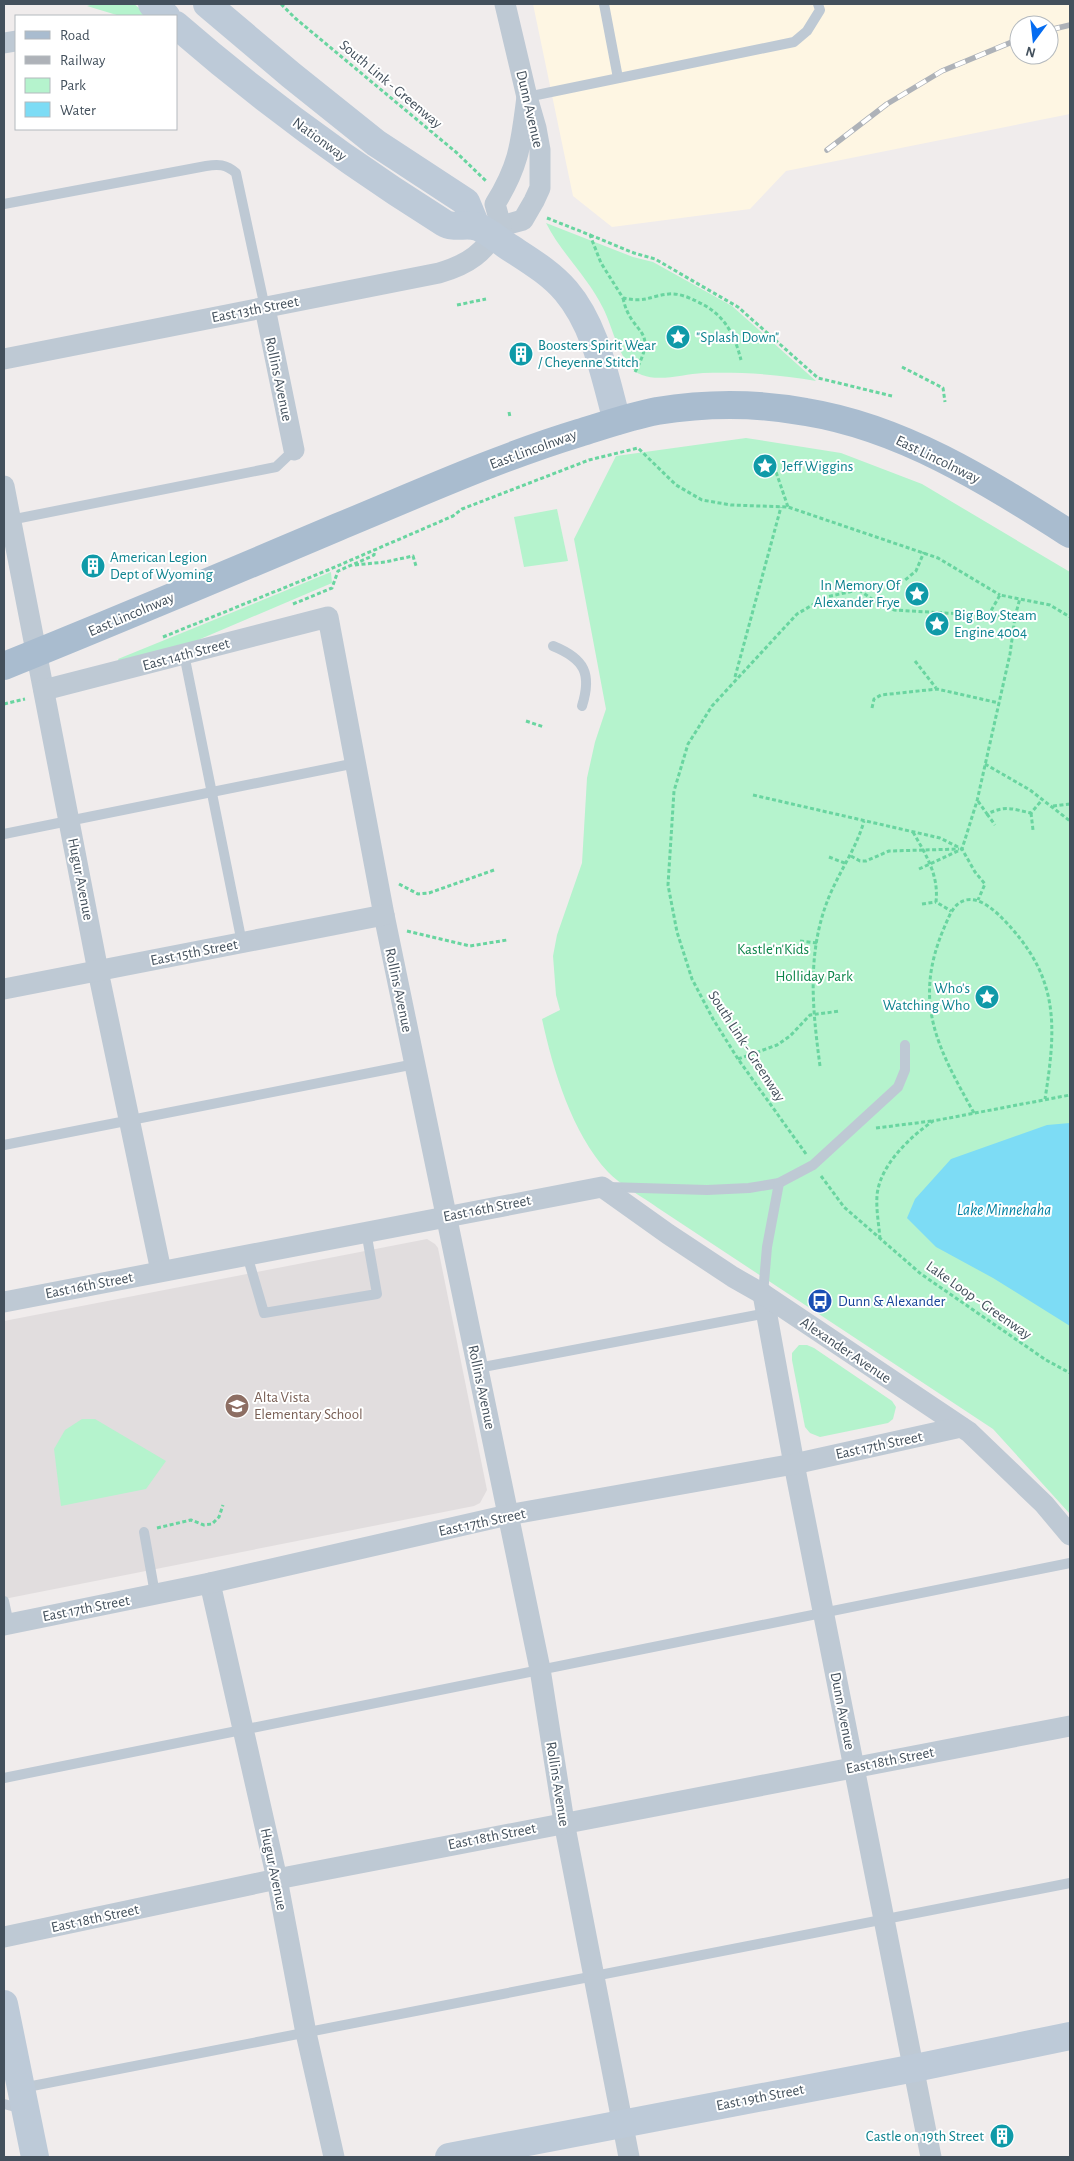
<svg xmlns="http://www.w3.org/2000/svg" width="1074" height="2161" font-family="'Alegreya Sans',sans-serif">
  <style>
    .commercial { fill: #fef6e3; fill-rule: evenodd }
    .education { fill: #e1ddde }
    .green { fill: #b5f3cd }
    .water { fill: #7ddcf5 }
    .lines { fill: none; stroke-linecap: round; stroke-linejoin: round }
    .path { stroke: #69d5a0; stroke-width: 3; stroke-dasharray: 4 2.5; stroke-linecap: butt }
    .lane { stroke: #bec9d4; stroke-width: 10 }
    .street { stroke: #bec9d4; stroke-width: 21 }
    .secondary { stroke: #bdcad8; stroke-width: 28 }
    .primary { stroke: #a9bccf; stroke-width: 28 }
    .rail-casing { stroke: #aeb2b8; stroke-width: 5.5 }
    .rail { stroke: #fff; stroke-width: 4; stroke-dasharray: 11; stroke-linecap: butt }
    .labels { text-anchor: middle; stroke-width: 4; stroke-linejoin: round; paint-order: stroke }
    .street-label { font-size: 15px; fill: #43505c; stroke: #fff }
    .culture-label { font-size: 15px; fill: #0d838f; stroke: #fff; text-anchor: start }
    .park-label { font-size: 15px; fill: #0c8549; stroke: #fff }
    .transit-label { font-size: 15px; fill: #164399; stroke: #fff; text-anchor: start }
    .education-label { font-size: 15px; fill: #785e54; stroke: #fff; text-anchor: start }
    .water-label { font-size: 16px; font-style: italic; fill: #0281a2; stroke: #fff }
  </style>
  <rect width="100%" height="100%" fill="#f0ecec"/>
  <path class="commercial" d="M533,4H1069L1070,114L786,171L750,209L612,227L573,196ZM1019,25H1049V55H1019Z"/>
  <polygon class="education" points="427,1239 435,1244 438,1248 487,1490 480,1503 474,1506 4,1599 4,1321"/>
  <g class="green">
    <polygon points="94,4 134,4 149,16 120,16 87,6"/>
    <path d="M546,223L633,257L653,262L732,306L816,381C779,374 741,372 703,373C684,374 660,382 642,375C620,367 613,327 603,308C588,277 561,253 546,223Z"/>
    <path d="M746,438L841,453L922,484L1070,572V1514L993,1429L658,1208C643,1197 620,1185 608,1172C572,1133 553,1070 542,1019L560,1010L556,995L553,956L557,935L582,863L587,778L595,742L606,709L574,539L616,456Z"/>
    <polygon points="557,509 568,561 524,567 514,517"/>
    <polygon points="331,572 332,583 191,643 119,661 118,659"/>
    <polygon points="799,1345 807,1345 814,1348 892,1401 896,1407 893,1419 888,1423 820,1437 810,1433 805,1427 792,1360 792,1353"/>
    <polygon points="82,1419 95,1419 166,1461 146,1489 61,1506 54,1449 65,1430"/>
  </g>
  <polygon class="water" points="1070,1123 1070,1326 993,1278 936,1247 907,1218 915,1199 951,1159 1047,1125"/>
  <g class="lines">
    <g class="path">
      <polyline points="281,4 295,18 457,153 486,181"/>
      <path d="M547,218L590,235L601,263L623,298C646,303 649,296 669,294C678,293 688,297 696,301C723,313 734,332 741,360"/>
      <polyline points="590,235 634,253 655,259 738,307 818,378 892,396"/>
      <path d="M623,298C631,337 660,326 635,372"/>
      <polyline points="457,305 486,299"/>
      <polyline points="902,367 943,388 945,402"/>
      <polyline points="509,412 510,417"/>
      <polyline points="774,466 788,507"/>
      <polyline points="355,565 385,562 413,556 416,566"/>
      <polyline points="859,590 875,601 894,610 1015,617"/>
      <polyline points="293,604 332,588 338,571 370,557 374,555 375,549"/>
      <polyline points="988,616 1000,595 1050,605 1070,617"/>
      <polyline points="163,637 328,570 453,516 462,509 589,460 638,448 676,485 702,500 731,505 788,507 938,558 1000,595"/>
      <polyline points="915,661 936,688"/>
      <polyline points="735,677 781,507"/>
      <polyline points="4,704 25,699"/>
      <polyline points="872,708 874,699 881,695 937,689 999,703"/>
      <polyline points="526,721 544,727"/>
      <polyline points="985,764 1030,790 1070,821"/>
      <polyline points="753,795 940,838 962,849 975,872 985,884 978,900"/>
      <path d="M978,801L987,814C1006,805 1012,809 1031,813L1042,800"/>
      <polyline points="1053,806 1070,804"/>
      <polyline points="1031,813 1033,830"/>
      <polyline points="987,814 995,825"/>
      <path d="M913,832C926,855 939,875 936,902L951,911"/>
      <polyline points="851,856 860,861 866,861 889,851 959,849"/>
      <polyline points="829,857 847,864"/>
      <polyline points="919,869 962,849 977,801 1010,654 1015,617 1020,598"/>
      <polyline points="399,884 418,894 429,893 494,870"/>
      <polyline points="922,904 936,902"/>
      <polyline points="407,931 470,946 507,940"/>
      <polyline points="800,941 817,943"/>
      <polyline points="738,1059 777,1045 790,1036 810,1015 840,1011"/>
      <path d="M820,1066C812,1006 806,947 832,890C843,866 857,846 864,821"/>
      <path d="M974,1113C938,1048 912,1003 944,928C949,917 953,903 966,900C979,897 993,909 1002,918C1059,976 1057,1023 1045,1099"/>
      <polyline points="876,1128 932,1121"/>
      <polyline points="806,1154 738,1059 713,1019 692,979 677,932 668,885 674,791 688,744 712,706 797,614 826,597 905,580 916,571 924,552"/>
      <polyline points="821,1176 844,1207 921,1274 1046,1360 1070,1373"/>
      <path d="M880,1239C879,1225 876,1210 877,1196C879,1166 910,1137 933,1121L1070,1095"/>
      <polyline points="157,1528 191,1520 204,1525 212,1524 219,1517 223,1505"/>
    </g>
    <g class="lane">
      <polyline points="604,4 618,78"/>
      <polyline points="527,97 794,42 807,31 820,10 818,4"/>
      <path d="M4,204L206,166C218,164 226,164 236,173L265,308"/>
      <polyline points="10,520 276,467 294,450"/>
      <path d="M553,646C585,659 592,674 582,706"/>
      <polyline points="184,654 242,943"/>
      <polyline points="4,834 356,763"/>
      <polyline points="4,1145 415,1064"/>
      <polyline points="608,1187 707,1190 749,1188 779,1183 813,1165 898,1087 905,1070 905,1045"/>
      <polyline points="247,1255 264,1313 377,1294 366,1231"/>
      <polyline points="763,1294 767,1247 779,1183"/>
      <polyline points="478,1368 767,1313"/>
      <polyline points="144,1532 155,1594"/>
      <polyline points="4,1601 9,1624"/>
      <polyline points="4,1778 1070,1563"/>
      <polyline points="22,2088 1070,1883"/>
      <polyline points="4,2104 23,2109"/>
    </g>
    <g class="street">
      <polyline points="4,43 16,41"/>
      <polyline points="501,226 523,220 534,201 540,188 540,150 536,128 527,97 505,4"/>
      <polyline points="265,308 294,450"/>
      <path d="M4,359L439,273C470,264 483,253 501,226L495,204C520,164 521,142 527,97"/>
      <polyline points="4,486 98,971 161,1271"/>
      <polyline points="44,690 328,617 384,915 540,1669 564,1822 629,2157"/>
      <polyline points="4,989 384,915"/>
      <polyline points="763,1294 794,1464 931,2157"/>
      <polyline points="4,1302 602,1187 668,1234 733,1277 763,1294 969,1432 1044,1504 1070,1535"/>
      <polyline points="210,1583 277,1879 306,2033 334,2157"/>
      <polyline points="4,1625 210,1583 508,1515 794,1464 961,1427"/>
      <polyline points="4,1937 277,1879 1070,1726"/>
    </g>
    <g class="secondary">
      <polyline points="152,4 166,16"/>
      <polyline points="207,4 291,75 376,143 466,202 476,226"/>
      <path d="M176,25C260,98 350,164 444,223C454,229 467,223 478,227C488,231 497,239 506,245C527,259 550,272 566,291C596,326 605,378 617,421"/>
      <polyline points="4,2004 35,2157"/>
      <polyline points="449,2157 915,2068 1070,2036"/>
    </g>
    <path class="primary" d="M4,666C116,621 227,574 338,527C418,494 497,458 579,433C605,425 631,416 657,411C706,403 758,403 806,412C904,428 988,482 1070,534"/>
    <defs>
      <g id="rail">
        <polyline points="1049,30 1070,25"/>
        <polyline points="827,150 887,104 942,71 1019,39"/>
      </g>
    </defs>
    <use href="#rail" class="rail-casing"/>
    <use href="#rail" class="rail"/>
  </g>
  <defs>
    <symbol id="sight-disc" viewBox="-11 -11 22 22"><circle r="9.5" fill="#0f9aa8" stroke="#fff"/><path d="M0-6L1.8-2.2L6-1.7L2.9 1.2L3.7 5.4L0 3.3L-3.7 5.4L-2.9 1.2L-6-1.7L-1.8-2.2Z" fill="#fff"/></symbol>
    <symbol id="building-disc" viewBox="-11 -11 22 22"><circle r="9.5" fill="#0f9aa8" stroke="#fff"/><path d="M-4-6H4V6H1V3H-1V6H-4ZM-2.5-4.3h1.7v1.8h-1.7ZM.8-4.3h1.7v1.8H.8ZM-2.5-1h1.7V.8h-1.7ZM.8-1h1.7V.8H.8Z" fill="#fff"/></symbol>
    <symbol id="bus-disc" viewBox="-11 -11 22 22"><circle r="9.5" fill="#1a4fb4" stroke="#fff"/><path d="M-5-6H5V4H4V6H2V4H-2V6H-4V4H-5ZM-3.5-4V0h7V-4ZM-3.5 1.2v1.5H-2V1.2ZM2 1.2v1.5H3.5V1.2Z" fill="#fff"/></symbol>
    <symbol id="school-disc" viewBox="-11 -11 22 22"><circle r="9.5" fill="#8d6e63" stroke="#fff"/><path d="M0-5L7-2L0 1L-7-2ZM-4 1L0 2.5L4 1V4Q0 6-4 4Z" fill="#fff"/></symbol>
  </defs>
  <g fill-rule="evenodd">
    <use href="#sight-disc" x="664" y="323" width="28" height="28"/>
    <use href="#building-disc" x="507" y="340" width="28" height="28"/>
    <use href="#sight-disc" x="751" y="452" width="28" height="28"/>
    <use href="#building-disc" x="79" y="552" width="28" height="28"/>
    <use href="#sight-disc" x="903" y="580" width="28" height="28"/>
    <use href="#sight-disc" x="923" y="610" width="28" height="28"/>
    <use href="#sight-disc" x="973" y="983" width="28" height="28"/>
    <use href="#bus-disc" x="806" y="1287" width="28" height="28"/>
    <use href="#school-disc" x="223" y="1392" width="28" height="28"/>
    <use href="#building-disc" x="988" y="2122" width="28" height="28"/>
  </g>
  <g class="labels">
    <g class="street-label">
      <text transform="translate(391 84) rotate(40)" y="5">South Link - Greenway</text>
      <text transform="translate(530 109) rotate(77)" y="5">Dunn Avenue</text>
      <text transform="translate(320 139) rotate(36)" y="5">Nationway</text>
      <text transform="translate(255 309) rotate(-11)" y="5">East 13th Street</text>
      <text transform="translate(279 379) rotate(78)" y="5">Rollins Avenue</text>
      <text transform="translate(533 449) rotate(-20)" y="5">East Lincolnway</text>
      <text transform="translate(938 459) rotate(26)" y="5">East Lincolnway</text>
      <text transform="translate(131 614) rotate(-23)" y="5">East Lincolnway</text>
      <text transform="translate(186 654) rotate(-15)" y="5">East 14th Street</text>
      <text transform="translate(81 879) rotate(79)" y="5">Hugur Avenue</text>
      <text transform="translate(194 952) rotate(-11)" y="5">East 15th Street</text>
      <text transform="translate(399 990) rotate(78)" y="5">Rollins Avenue</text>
      <text transform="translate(747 1046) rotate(57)" y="5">South Link - Greenway</text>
      <text transform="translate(487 1208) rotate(-11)" y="5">East 16th Street</text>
      <text transform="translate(89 1285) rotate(-11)" y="5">East 16th Street</text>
      <text transform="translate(979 1300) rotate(35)" y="5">Lake Loop - Greenway</text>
      <text transform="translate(846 1350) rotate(34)" y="5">Alexander Avenue</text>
      <text transform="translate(482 1387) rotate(78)" y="5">Rollins Avenue</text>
      <text transform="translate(879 1445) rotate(-12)" y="5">East 17th Street</text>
      <text transform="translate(482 1522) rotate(-12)" y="5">East 17th Street</text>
      <text transform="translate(86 1608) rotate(-11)" y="5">East 17th Street</text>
      <text transform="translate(843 1711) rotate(79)" y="5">Dunn Avenue</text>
      <text transform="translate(890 1760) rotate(-11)" y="5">East 18th Street</text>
      <text transform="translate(558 1784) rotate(81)" y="5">Rollins Avenue</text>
      <text transform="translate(492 1836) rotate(-11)" y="5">East 18th Street</text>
      <text transform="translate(274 1869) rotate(78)" y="5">Hugur Avenue</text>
      <text transform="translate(95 1918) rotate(-12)" y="5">East 18th Street</text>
      <text transform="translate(760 2097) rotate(-11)" y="5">East 19th Street</text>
    </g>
    <g class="culture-label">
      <text x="696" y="342">"Splash Down"</text>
      <text x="538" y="350">Boosters Spirit Wear<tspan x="538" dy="17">/ Cheyenne Stitch</tspan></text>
      <text x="782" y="471">Jeff Wiggins</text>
      <text x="110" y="562">American Legion<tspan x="110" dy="17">Dept of Wyoming</tspan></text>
      <text x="900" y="590" text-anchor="end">In Memory Of<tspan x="900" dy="17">Alexander Frye</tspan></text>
      <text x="954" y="620">Big Boy Steam<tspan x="954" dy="17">Engine 4004</tspan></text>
      <text x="970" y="993" text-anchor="end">Who's<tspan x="970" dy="17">Watching Who</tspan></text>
      <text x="984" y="2141" text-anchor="end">Castle on 19th Street</text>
    </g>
    <g class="park-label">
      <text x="773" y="954">Kastle'n'Kids</text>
      <text x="814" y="981">Holliday Park</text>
    </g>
    <g class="transit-label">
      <text x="838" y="1306">Dunn &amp; Alexander</text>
    </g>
    <g class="education-label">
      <text x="254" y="1402">Alta Vista<tspan x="254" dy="17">Elementary School</tspan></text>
    </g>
    <g class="water-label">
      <text x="1004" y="1215">Lake Minnehaha</text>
    </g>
  </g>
  <rect width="1074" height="2161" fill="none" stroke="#43505c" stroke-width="10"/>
  <rect x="15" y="15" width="162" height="115" fill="#ffffff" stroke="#b4b9be"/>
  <rect x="25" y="31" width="25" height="8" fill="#a9bccf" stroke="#b4b9be"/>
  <text x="60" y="40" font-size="15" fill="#43505c">Road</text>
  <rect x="25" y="56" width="25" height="8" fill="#aeb2b8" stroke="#b4b9be"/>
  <text x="60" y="65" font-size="15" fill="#43505c">Railway</text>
  <rect x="25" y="78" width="25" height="15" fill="#b5f3cd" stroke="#b4b9be"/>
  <text x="60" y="90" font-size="15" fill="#43505c">Park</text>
  <rect x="25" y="102" width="25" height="15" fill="#7ddcf5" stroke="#b4b9be"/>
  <text x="60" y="115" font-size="15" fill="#43505c">Water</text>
  <g transform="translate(1034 40) rotate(195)"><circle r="24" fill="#ffffff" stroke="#b4b9be"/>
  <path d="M0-4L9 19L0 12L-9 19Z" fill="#056cf1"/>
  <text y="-8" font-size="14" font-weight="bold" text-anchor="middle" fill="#43505c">N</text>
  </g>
</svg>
